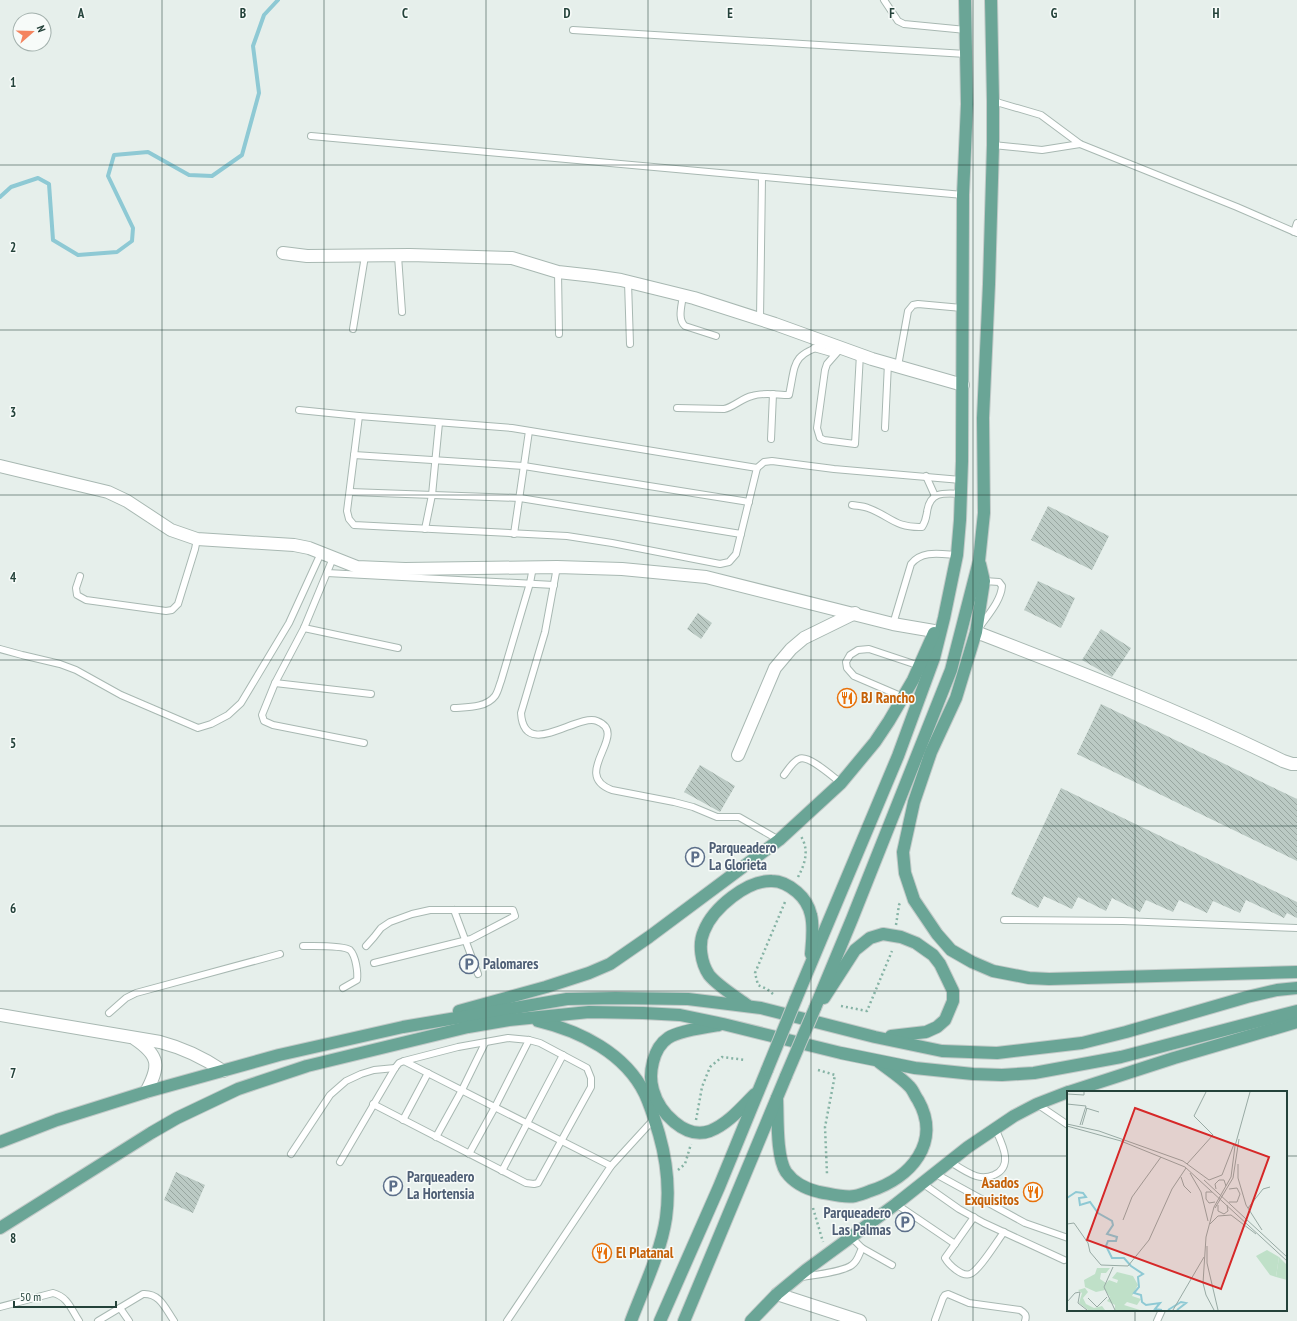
<svg xmlns="http://www.w3.org/2000/svg" width="1297" height="1321" font-family="'PT Sans Narrow',sans-serif">
  <style>
    .lines { fill: none; stroke-linecap: round; stroke-linejoin: round }
    .stream { stroke: #8ec9d4; stroke-width: 4 }
    .building { fill: url(#building-back-hatch) }
    .lane-casing { stroke: #a8b8b2; stroke-width: 8 }
    .street-casing { stroke: #a8b8b2; stroke-width: 14 }
    .primary-casing { stroke: #c2cac8; stroke-width: 14 }
    .path { stroke: #86b3a5; stroke-width: 2.5; stroke-dasharray: 2 3; stroke-linecap: butt }
    .lane { stroke: #fff; stroke-width: 6 }
    .street { stroke: #fff; stroke-width: 12 }
    .primary { stroke: #6aa596; stroke-width: 12 }
    .primary-bridge-casing { stroke: #c2cac8; stroke-width: 14; stroke-linecap: butt }
    .primary-bridge { stroke: #6aa596; stroke-width: 12 }
    .grid { fill: none; stroke: #24423a; stroke-width: 1; stroke-opacity: 0.55 }
    .labels { text-anchor: middle; stroke-width: 3; stroke-linejoin: round; paint-order: stroke }
    .food-label { font-size: 15px; font-weight: bold; fill: #c56008; stroke: #f7fbf9; text-anchor: start }
    .service-label { font-size: 15px; font-weight: bold; fill: #4e5e75; stroke: #f7fbf9; text-anchor: start }
    .inset-river { fill: none; stroke: #8ec9d4; stroke-width: 2 }
    .inset-road { fill: none; stroke: #98aaa4; stroke-width: 1 }
    .view { fill: #d62828; fill-opacity: 0.15; stroke: #d62828; stroke-width: 2 }
    .inset-edge { fill: none; stroke: #24423a; stroke-width: 2 }
    .grid-label { font-size: 13px; text-anchor: middle; font-weight: bold; fill: #24423a; stroke: #f7fbf9; stroke-width: 3; stroke-linejoin: round; paint-order: stroke }
  </style>
  <defs>
    <pattern id="building-back-hatch" width="6" height="6" patternUnits="userSpaceOnUse"><rect width="6" height="6" fill="#bbcac4"/><path d="M-1 5l2 2M0 0l6 6M5-1l2 2" fill="none" stroke="#98a6a0"/></pattern>
  </defs>
  <rect width="100%" height="100%" fill="#e6efeb"/>
  <g class="lines">
    <polyline class="stream" points="0,197 11,187 38,178 49,184 53,240 78,255 117,252 132,241 133,228 108,176 114,155 148,152 189,175 212,176 242,155 259,93 253,46 264,15 278,0"/>
  </g>
  <g class="building">
    <polygon points="1048,506 1109,536 1092,570 1031,540"/>
    <polygon points="1038,581 1075,598 1061,628 1024,610"/>
    <polygon points="698,613 712,623 701,639 687,629"/>
    <polygon points="1101,629 1131,648 1112,677 1082,660"/>
    <polygon points="1101,704 1297,799 1297,861 1077,754"/>
    <polygon points="700,765 735,786 720,812 684,792"/>
    <polygon points="1061,788 1297,902 1297,918 1287,913 1284,918 1246,900 1240,913 1213,901 1207,913 1179,900 1173,912 1146,900 1140,912 1112,898 1106,911 1078,897 1072,909 1044,896 1038,908 1011,894"/>
    <polygon points="176,1172 205,1185 193,1213 164,1200"/>
  </g>
  <g class="lines">
    <defs>
      <g id="lane">
        <polyline points="884,0 898,21 904,24 966,30"/>
        <polyline points="573,30 966,54"/>
        <polyline points="993,101 1041,115 1080,144 1237,207 1297,233"/>
        <polyline points="311,136 963,195"/>
        <polyline points="993,145 1042,150 1080,144"/>
        <polyline points="1294,232 1297,223"/>
        <polyline points="398,256 402,312"/>
        <polyline points="558,272 559,334"/>
        <polyline points="628,282 630,344"/>
        <path d="M683,295C682,305 677,319 685,326L716,336"/>
        <polyline points="760,319 762,178"/>
        <polyline points="353,329 365,256"/>
        <polyline points="814,348 835,354"/>
        <polyline points="841,348 827,364 825,370 817,428 820,438 824,440 855,444 860,354"/>
        <polyline points="898,366 908,311 913,305 918,304 962,308"/>
        <path d="M677,408L724,409C734,407 742,398 752,396C763,392 777,395 789,395C796,362 791,355 827,344"/>
        <polyline points="299,410 359,416 512,428 757,468"/>
        <polyline points="359,416 347,511 349,519 354,525 567,536 612,543 720,564 729,562 736,554 757,468 764,462 772,461 834,469 961,480"/>
        <polyline points="885,428 888,363"/>
        <polyline points="771,439 773,394"/>
        <polyline points="354,455 524,466 749,502"/>
        <polyline points="926,476 935,496"/>
        <polyline points="350,492 520,498 741,534"/>
        <path d="M852,505C857,506 863,506 868,508C890,516 895,528 922,527C926,521 926,518 927,512C930,491 944,493 961,494"/>
        <polyline points="425,529 432,495 439,423"/>
        <polyline points="514,534 529,431"/>
        <polyline points="333,558 304,628 275,683 262,715 264,721 273,725 364,743"/>
        <path d="M557,567L545,632L521,713C524,761 577,713 597,721C631,734 569,774 612,790L674,802L693,807L717,817H739L779,840"/>
        <polyline points="327,573 554,585"/>
        <polyline points="80,576 76,588 77,595 86,600 166,611 172,610 178,604 195,549 197,539"/>
        <path d="M893,624L911,564C922,550 940,554 957,555"/>
        <polyline points="304,628 398,648"/>
        <path d="M979,628C987,616 1001,601 1002,586L999,582L984,581"/>
        <polyline points="0,649 22,655 60,664 76,670 121,695 198,728 211,724 228,715 241,703 289,623 321,553"/>
        <polyline points="275,683 371,694"/>
        <polyline points="903,697 854,676 847,668 846,662 850,655 858,650 869,649 920,666"/>
        <path d="M454,708C467,707 486,708 495,696C498,692 499,686 501,681L530,583L533,567"/>
        <path d="M784,775C788,770 793,761 799,759C808,754 833,777 841,783"/>
        <polyline points="454,910 478,974"/>
        <polyline points="1004,920 1123,921 1297,928"/>
        <path d="M303,946C313,946 343,945 350,950C356,956 358,973 357,980L343,988"/>
        <polyline points="366,946 374,937 381,928 390,922 412,914 430,910 513,910 515,916 471,939 374,963"/>
        <polyline points="109,1013 126,998 136,993 280,954"/>
        <polyline points="373,1104 526,1183 534,1184 538,1183 591,1087 591,1078 587,1068 540,1043 529,1040 508,1038 458,1047 404,1061"/>
        <polyline points="1037,1104 1068,1125"/>
        <polyline points="403,1120 428,1073"/>
        <polyline points="436,1137 462,1090 485,1043"/>
        <polyline points="291,1154 330,1095 346,1081 361,1074 374,1070 395,1068"/>
        <polyline points="469,1154 495,1107 529,1040"/>
        <path d="M949,1161C957,1166 967,1173 976,1176C982,1178 989,1177 994,1175C1015,1166 1001,1142 995,1128"/>
        <polyline points="340,1162 395,1068 399,1063 404,1061 611,1166"/>
        <polyline points="502,1171 563,1055"/>
        <polyline points="934,1173 1025,1223 1068,1238"/>
        <polyline points="922,1183 959,1209 984,1223 1064,1260"/>
        <polyline points="896,1204 955,1244 974,1217"/>
        <path d="M955,1244L945,1258C949,1265 962,1277 970,1274C979,1271 997,1241 1004,1232"/>
        <polyline points="862,1248 892,1265"/>
        <path d="M802,1277C814,1275 843,1272 852,1265C858,1261 859,1254 862,1248L852,1238"/>
        <path d="M0,1307L53,1293C68,1297 71,1309 79,1321"/>
        <polyline points="120,1308 129,1321"/>
        <path d="M935,1320L943,1298L945,1295L948,1294L969,1303L1020,1310C1025,1313 1027,1315 1025,1321"/>
        <path d="M98,1321L143,1294C160,1293 165,1308 174,1321"/>
        <polyline points="507,1321 611,1166 654,1119"/>
        <polyline points="1157,1321 1162,1310"/>
      </g>
      <g id="street">
        <polyline points="283,253 307,256 410,255 512,258 558,272 594,276 621,280 694,298 775,324 872,359 963,385"/>
        <polyline points="0,466 108,492 127,501 171,530 197,539 294,545 309,548 357,567 405,569 557,567 622,569 706,577 893,624 934,631"/>
        <path d="M976,632C1080,672 1183,712 1283,761L1292,764H1297"/>
        <polyline points="738,755 775,668 791,649 804,638 855,613"/>
        <path d="M0,1015L160,1042C183,1048 204,1058 223,1071"/>
        <path d="M135,1039C160,1056 160,1066 146,1092"/>
        <polyline points="777,1294 860,1321"/>
      </g>
      <g id="primary">
        <polyline points="980,564 984,581 976,632 956,698 931,752 914,802 903,852 905,873 914,900 937,934 951,950 972,962 993,971 1029,978 1049,979 1297,972"/>
        <polyline points="824,998 855,950 870,938 883,934 901,937 916,943 933,955 940,964 953,991 953,1001 945,1020 937,1027 926,1032 891,1036"/>
        <polyline points="796,999 898,756 934,658 944,618 957,555 960,520 962,461 963,195 967,104 965,0"/>
        <path d="M747,1005C736,997 718,986 709,975C701,963 698,944 704,931C713,908 747,880 772,881C782,881 790,886 797,892C804,898 809,906 811,915C814,927 812,942 811,954"/>
        <polyline points="815,1008 852,919 951,670 979,561 984,513 983,418 989,284 993,145 993,101 991,0"/>
        <polyline points="459,1011 546,987 589,973 610,964 649,937 779,840 841,783 875,742 889,721 913,680 934,633"/>
        <path d="M538,1021C580,1031 625,1053 645,1094C651,1107 655,1121 659,1134C667,1162 670,1189 666,1218C661,1252 643,1289 631,1321"/>
        <path d="M719,1025C706,1027 678,1031 668,1038C653,1048 648,1074 653,1090C659,1112 685,1140 710,1131C728,1124 742,1107 755,1094"/>
        <polyline points="1069,1092 1174,1058 1297,1022"/>
        <path d="M777,1098C778,1116 776,1157 786,1172C794,1183 806,1189 819,1192C831,1194 844,1198 855,1196C860,1195 865,1193 870,1191C911,1178 942,1142 918,1100C915,1096 913,1090 910,1087C901,1077 889,1070 879,1062"/>
        <polyline points="0,1142 57,1120 146,1092 279,1055 403,1027 567,999 615,998 688,999 761,1008 875,1037 942,1051 997,1053 1082,1043 1126,1032 1247,997 1277,990 1297,988"/>
        <polyline points="0,1228 151,1133 177,1118 238,1089 307,1066 468,1027 509,1020 589,1012 643,1013 680,1015 723,1024 841,1053 915,1068 973,1074 1002,1075 1034,1073 1121,1057 1297,1011"/>
        <polyline points="660,1321 719,1187 767,1070"/>
        <polyline points="684,1321 786,1076"/>
        <polyline points="751,1321 777,1294 806,1270 896,1204 968,1147 1014,1116 1037,1104 1068,1092"/>
      </g>
    </defs>
    <use href="#lane" class="lane-casing"/>
    <use href="#street" class="street-casing"/>
    <use href="#primary" class="primary-casing"/>
    <g class="path">
      <path d="M798,877C805,864 810,849 800,835"/>
      <polyline points="896,925 899,905 901,901"/>
      <polyline points="773,994 767,989 758,985 755,973 785,902"/>
      <polyline points="841,1006 867,1011 892,951"/>
      <polyline points="818,1070 835,1075 825,1127 827,1174"/>
      <polyline points="696,1120 702,1087 710,1067 722,1057 746,1060"/>
      <polyline points="678,1170 685,1164 691,1144"/>
      <polyline points="813,1208 823,1242"/>
    </g>
    <use href="#lane" class="lane"/>
    <use href="#street" class="street"/>
    <use href="#primary" class="primary"/>
    <defs>
      <g id="primary-bridge">
        <polyline points="767,1070 796,999"/>
        <polyline points="786,1076 815,1008"/>
      </g>
    </defs>
    <use href="#primary-bridge" class="primary-bridge-casing"/>
    <use href="#primary-bridge" class="primary-bridge"/>
  </g>
  <path class="grid" d="M162,0V1321M324,0V1321M486,0V1321M648,0V1321M811,0V1321M973,0V1321M1135,0V1092M0,165H1297M0,330H1297M0,495H1297M0,660H1297M0,826H1297M0,991H1297M0,1156H1068M1286,1156H1297M1135,1310V1321"/>
  <defs>
    <symbol id="restaurant-ring" viewBox="-11 -11 22 22"><circle r="9.5" fill="#f7fbf9" stroke="#e8710a" stroke-width="1.5"/><path d="M-5-6h1v4h1v-4h1v4h1v-4h1v5L-1.5 .5V6h-2V.5L-5-1ZM5-6V6H3V1.5H1.5Q1.5-4 5-6Z" fill="#e8710a"/></symbol>
    <symbol id="parking-ring" viewBox="-11 -11 22 22"><circle r="9.5" fill="#f7fbf9" stroke="#5c6f8a" stroke-width="1.5"/><path d="M-3.5-5.5H1a3.5 3.5 0 0 1 0 7H-1V5.5H-3.5ZM-1-3.4V-.6H.8a1.4 1.4 0 0 0 0-2.8Z" fill="#5c6f8a"/></symbol>
  </defs>
  <g fill-rule="evenodd">
    <use href="#restaurant-ring" x="836" y="687" width="22" height="22"/>
    <use href="#parking-ring" x="684" y="846" width="22" height="22"/>
    <use href="#parking-ring" x="458" y="953" width="22" height="22"/>
    <use href="#parking-ring" x="382" y="1175" width="22" height="22"/>
    <use href="#restaurant-ring" x="1022" y="1181" width="22" height="22"/>
    <use href="#parking-ring" x="894" y="1211" width="22" height="22"/>
    <use href="#restaurant-ring" x="591" y="1242" width="22" height="22"/>
  </g>
  <g class="labels">
    <g class="food-label">
      <text x="861" y="703">BJ Rancho</text>
      <text x="1019" y="1188" text-anchor="end">Asados<tspan x="1019" dy="17">Exquisitos</tspan></text>
      <text x="616" y="1258">El Platanal</text>
    </g>
    <g class="service-label">
      <text x="709" y="853">Parqueadero<tspan x="709" dy="17">La Glorieta</tspan></text>
      <text x="483" y="969">Palomares</text>
      <text x="407" y="1182">Parqueadero<tspan x="407" dy="17">La Hortensia</tspan></text>
      <text x="891" y="1218" text-anchor="end">Parqueadero<tspan x="891" dy="17">Las Palmas</tspan></text>
    </g>
  </g>
  <g transform="translate(1067 1091)">
    <rect width="220" height="220" fill="#e6efeb"/>
    <path d="M212,166L220,174V189L209,186Z" fill="#bfe0c8"/>
    <path d="M200,159L212,166L209,186L203,184L189,165ZM30,177H43L39,182H34L33,188L39,192L42,189L50,192L51,189L45,187L50,181L66,185L71,194L65,205L74,208L70,214L60,211L57,214L73,219H48V214L40,210L43,206L38,199L29,201L18,196L17,189L28,183ZM18,197L21,201L16,207L19,213L27,217L35,215L38,219H21L12,212L15,202L11,199Z" fill="#bfe0c8"/>
    <path class="inset-river" d="M0,107L9,101L16,102L19,106L12,107L13,114L23,111L31,122L45,130L46,134L40,143L50,146L49,150H41L39,155L45,167H57L64,175L76,183L71,186L72,196L67,202L74,204L75,211L79,214L93,212L88,218L95,219M101,219L114,211L119,212L110,219"/>
    <path class="inset-road" d="M0,3L17,4V1M0,13L19,15L13,34M19,17L32,21M0,33L32,40L116,70L142,89L155,84L167,53M15,34L20,17M0,35L54,50L118,76L220,170M120,73L146,44L127,25L139,1M171,73V87L179,114L195,139M123,82L134,101L141,130M114,86L117,95L124,102M137,89L220,166M149,98L148,93L152,89H157L159,95M145,101H139V108L142,112L148,111M162,111H170L173,103L170,97L162,98M151,114V120L157,123L161,120L160,114M148,117L166,87L172,48M181,117L196,98L203,96M56,129L65,106L94,66M0,133L7,132L21,152L23,161L34,174L61,175L82,149L105,98L119,77M143,133L151,125L164,124L189,143M140,155V172L151,219M46,176L37,196L48,219M21,207L30,216L40,206M0,211L8,202L13,201L11,212L20,219M106,219L137,166M147,219L139,204L136,192L139,146L147,116L164,86L168,55L183,1"/>
    <path class="view" d="M68,17L202,66L154,198L20,149Z"/>
    <rect width="220" height="220" class="inset-edge"/>
  </g>
  <g class="grid-label">
    <text x="81" y="18">A</text>
    <text x="243" y="18">B</text>
    <text x="405" y="18">C</text>
    <text x="567" y="18">D</text>
    <text x="730" y="18">E</text>
    <text x="892" y="18">F</text>
    <text x="1054" y="18">G</text>
    <text x="1216" y="18">H</text>
    <text x="13" y="87">1</text>
    <text x="13" y="252">2</text>
    <text x="13" y="417">3</text>
    <text x="13" y="582">4</text>
    <text x="13" y="748">5</text>
    <text x="13" y="913">6</text>
    <text x="13" y="1078">7</text>
    <text x="13" y="1243">8</text>
  </g>
  <g transform="translate(32 32) rotate(70)"><circle r="19" fill="#f7fbf9" stroke="#a3b1ad"/>
  <path d="M0-3L7 15L0 10L-7 15Z" fill="#f4845f"/>
  <text y="-6" font-size="11" font-weight="bold" text-anchor="middle" fill="#24423a">N</text>
  </g>
  <path d="M14 1301v6h102v-6" fill="none" stroke="#24423a" stroke-width="2"/>
  <text x="20" y="1301" font-size="12" fill="#24423a" stroke="#f7fbf9" stroke-width="3" paint-order="stroke">50 m</text>
</svg>
